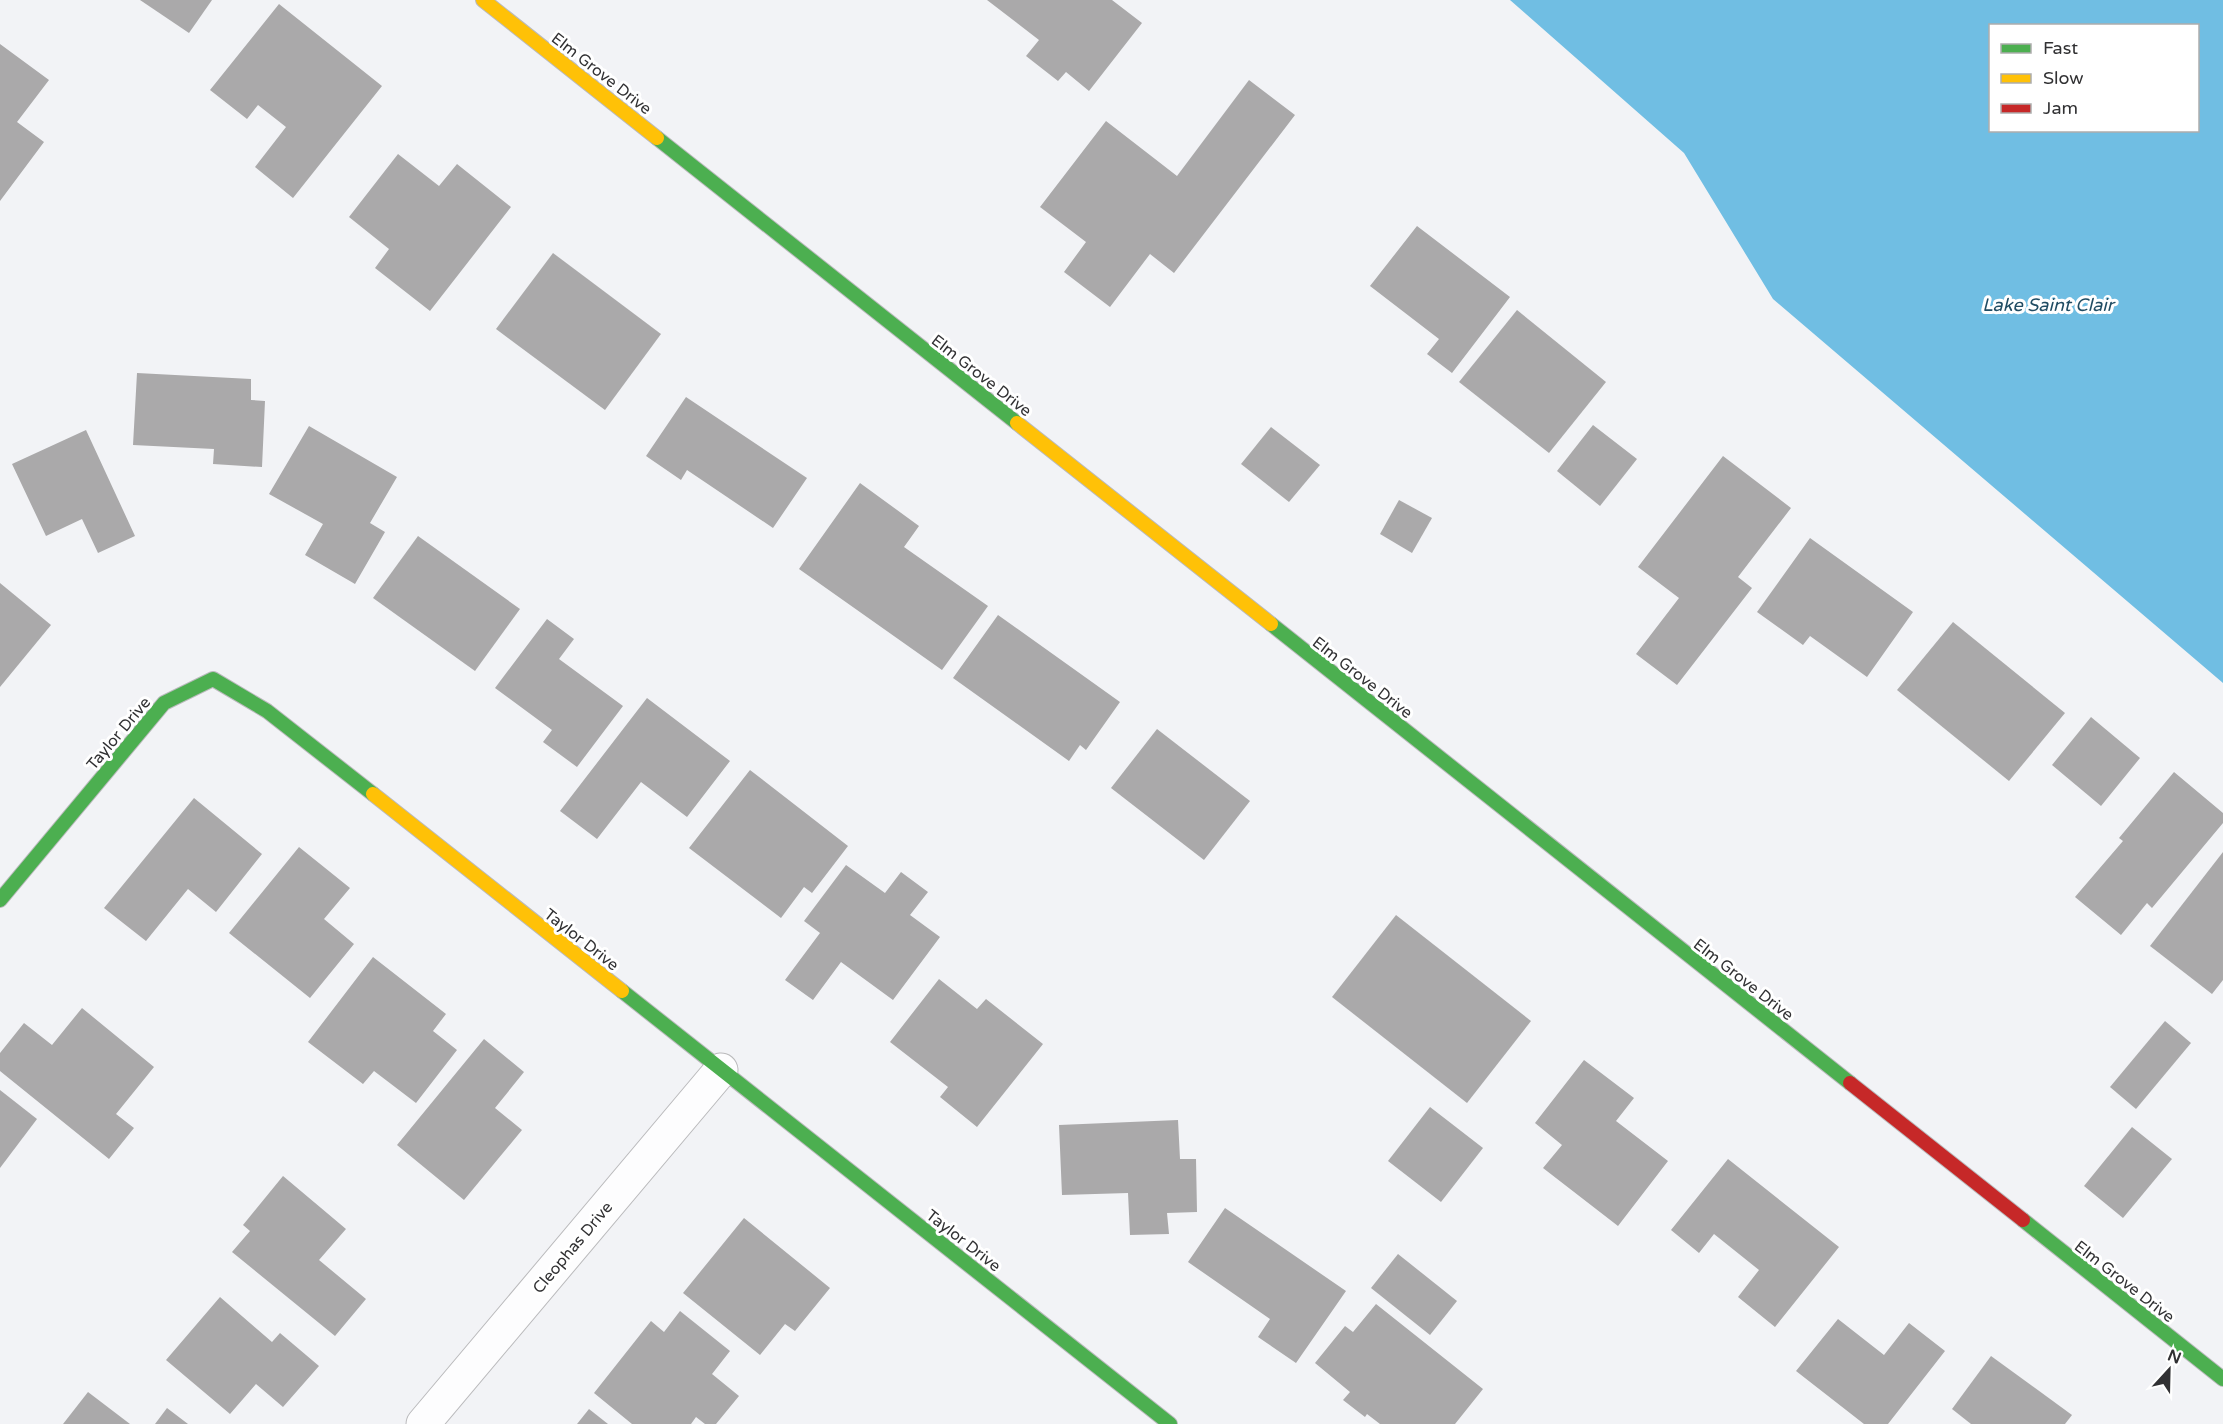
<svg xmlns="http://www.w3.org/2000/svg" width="2223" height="1424" font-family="'Varela Round',sans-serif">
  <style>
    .water { fill: #70bee3; fill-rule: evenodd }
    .building { fill: #aaa9aa }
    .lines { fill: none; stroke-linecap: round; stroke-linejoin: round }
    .street-casing { stroke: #bababc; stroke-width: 35 }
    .fast-casing { stroke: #bababc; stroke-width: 16 }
    .slow-casing { stroke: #bababc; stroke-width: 16 }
    .jam-casing { stroke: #bababc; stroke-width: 16 }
    .street { stroke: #fdfdfe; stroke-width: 33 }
    .fast { stroke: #4caf50; stroke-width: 14 }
    .slow { stroke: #ffc107; stroke-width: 14 }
    .jam { stroke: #c62828; stroke-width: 14 }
    .labels { text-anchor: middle; stroke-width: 6; stroke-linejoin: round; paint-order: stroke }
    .street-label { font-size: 16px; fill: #313133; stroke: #fff }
    .water-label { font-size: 18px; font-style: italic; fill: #204c63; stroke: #fff }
  </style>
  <rect width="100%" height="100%" fill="#f2f3f6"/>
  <path class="water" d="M1510,0H2223V683L1773,299L1684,153ZM1990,26H2198V130H1990Z"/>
  <g class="building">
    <polygon points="140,0 212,0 189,33"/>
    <polygon points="987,0 1112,0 1142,23 1089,91 1066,72 1058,81 1026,56 1039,40"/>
    <polygon points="279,4 382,86 293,198 255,167 286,127 258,105 247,119 210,90"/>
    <polygon points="0,44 49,80 17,122 44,142 0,201"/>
    <polygon points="1249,80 1295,115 1174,273 1150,254 1110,307 1064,272 1086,242 1040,207 1106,121 1177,176"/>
    <polygon points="398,154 439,186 457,164 511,207 430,311 375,268 389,249 349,217"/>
    <polygon points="1417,226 1510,297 1452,373 1427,354 1439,339 1370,286"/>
    <polygon points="553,253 661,334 605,410 496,329"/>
    <polygon points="1517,310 1606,382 1549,453 1459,382"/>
    <polygon points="137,373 251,379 251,400 265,401 262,467 213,464 214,449 133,445"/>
    <polygon points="686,397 807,478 773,528 687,470 681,480 646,456"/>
    <polygon points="1593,425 1637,459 1600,506 1557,471"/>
    <polygon points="309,426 397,477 370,523 385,532 355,584 305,555 323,524 269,494"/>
    <polygon points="1271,427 1320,465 1289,502 1241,464"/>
    <polygon points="86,430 135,536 98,553 82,519 46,536 12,464"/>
    <polygon points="1723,456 1791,508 1738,577 1752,588 1677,685 1636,654 1679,598 1638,567"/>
    <polygon points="860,483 919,526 904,547 988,606 942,670 799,569"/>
    <polygon points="1399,500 1432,518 1412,553 1380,534"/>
    <polygon points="418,536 520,609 475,671 373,598"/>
    <polygon points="1810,538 1913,612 1867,677 1810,636 1803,645 1757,612"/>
    <polygon points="0,583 51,625 0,687"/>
    <polygon points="998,615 1120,702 1086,750 1080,745 1069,761 953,678"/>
    <polygon points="547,619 574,639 559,659 623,706 577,767 543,742 552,730 495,688"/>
    <polygon points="1953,622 2065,713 2009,781 1897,690"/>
    <polygon points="647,698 730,761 687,817 641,782 597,839 560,811"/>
    <polygon points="2091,717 2140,758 2101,806 2052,765"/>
    <polygon points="1157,729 1250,801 1204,860 1111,788"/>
    <polygon points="750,770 848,846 812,893 804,887 781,918 689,848"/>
    <polygon points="2174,772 2223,813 2223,823 2152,908 2147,903 2121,935 2075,897 2123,841 2119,838"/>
    <polygon points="194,798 262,854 216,912 188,889 146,941 104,908"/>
    <polygon points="299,847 350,888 324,919 354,944 310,998 229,933"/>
    <polygon points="2223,852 2223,980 2212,994 2150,946"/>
    <polygon points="846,865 885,893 901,872 928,892 910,915 940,937 893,1000 841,962 813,1000 785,980 820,933 804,921"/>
    <polygon points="1396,915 1531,1021 1467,1103 1332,997"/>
    <polygon points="373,957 446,1014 433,1031 457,1050 416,1103 374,1071 363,1084 308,1042"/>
    <polygon points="939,979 977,1009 986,999 1043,1044 977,1127 940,1097 948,1087 890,1042"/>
    <polygon points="82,1008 154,1067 116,1114 134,1128 109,1159 0,1071 0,1053 24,1023 52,1045"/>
    <polygon points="2165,1021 2191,1043 2136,1109 2110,1087"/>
    <polygon points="484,1039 524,1072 495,1108 522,1130 464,1200 397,1145"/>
    <polygon points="1584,1060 1634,1098 1616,1121 1668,1161 1618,1226 1543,1168 1562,1145 1535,1123"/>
    <polygon points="0,1090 37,1119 0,1168"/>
    <polygon points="1430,1107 1483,1148 1441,1202 1388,1161"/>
    <polygon points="1178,1120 1180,1159 1196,1159 1197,1212 1167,1213 1169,1234 1130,1235 1128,1193 1062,1195 1059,1125"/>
    <polygon points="2132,1127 2172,1159 2123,1218 2084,1186"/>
    <polygon points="1728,1159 1839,1247 1775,1327 1738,1297 1759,1270 1714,1234 1699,1253 1671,1230"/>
    <polygon points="283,1176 346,1229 319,1260 366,1299 335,1336 232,1252 250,1231 243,1225"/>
    <polygon points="1225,1208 1346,1291 1296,1363 1258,1337 1270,1319 1188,1262"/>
    <polygon points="744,1218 830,1288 795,1331 785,1324 760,1355 683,1293"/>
    <polygon points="1398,1254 1457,1301 1430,1335 1371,1288"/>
    <polygon points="220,1297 272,1342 280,1333 319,1366 283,1407 256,1384 230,1414 166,1360"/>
    <polygon points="1376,1304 1483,1389 1455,1424 1380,1424 1367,1414 1365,1417 1343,1400 1350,1392 1315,1363 1345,1326 1353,1332"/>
    <polygon points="680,1311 730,1351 712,1374 739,1396 716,1424 705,1424 696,1417 691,1424 632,1424 594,1393 651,1321 664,1332"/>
    <polygon points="1838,1319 1884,1355 1909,1323 1945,1351 1888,1424 1864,1424 1796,1371"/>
    <polygon points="1991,1356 2072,1415 2065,1424 1971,1424 1952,1409"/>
    <polygon points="88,1392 130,1424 63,1424"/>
    <polygon points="167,1408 188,1424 155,1424"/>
    <polygon points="589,1409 608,1424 577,1424"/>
  </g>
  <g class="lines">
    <defs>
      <polyline id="street" points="423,1424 721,1070"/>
      <g id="fast">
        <polyline points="657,138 1017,423"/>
        <polyline points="1271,624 1850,1083"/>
        <polyline points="0,900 164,703 213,679 267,711 373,794"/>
        <polyline points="622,991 1170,1424"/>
        <polyline points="2023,1220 2223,1379"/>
      </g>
      <g id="slow">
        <polyline points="483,0 657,138"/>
        <polyline points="1017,423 1271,624"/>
        <polyline points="373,794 622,991"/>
      </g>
      <polyline id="jam" points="1850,1083 2023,1220"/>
    </defs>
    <use href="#street" class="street-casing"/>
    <use href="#fast" class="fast-casing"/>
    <use href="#slow" class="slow-casing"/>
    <use href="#jam" class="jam-casing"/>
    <use href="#street" class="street"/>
    <use href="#fast" class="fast"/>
    <use href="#slow" class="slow"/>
    <use href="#jam" class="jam"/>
  </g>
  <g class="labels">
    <g class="street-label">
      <text transform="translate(602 73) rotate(38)" y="6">Elm Grove Drive</text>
      <text transform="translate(982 375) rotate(38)" y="6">Elm Grove Drive</text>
      <text transform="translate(1363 677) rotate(38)" y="6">Elm Grove Drive</text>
      <text transform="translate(118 733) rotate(-50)" y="6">Taylor Drive</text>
      <text transform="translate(582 939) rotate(38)" y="6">Taylor Drive</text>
      <text transform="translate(1744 979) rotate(38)" y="6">Elm Grove Drive</text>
      <text transform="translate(964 1240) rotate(38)" y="6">Taylor Drive</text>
      <text transform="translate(572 1247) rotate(-50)" y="6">Cleophas Drive</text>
      <text transform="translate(2125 1281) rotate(38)" y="6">Elm Grove Drive</text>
    </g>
    <g class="water-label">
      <text x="2048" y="311">Lake Saint Clair</text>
    </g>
  </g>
  <rect x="1989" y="24" width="210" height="108" fill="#ffffff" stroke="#adadad" stroke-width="1.5"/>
  <rect x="2001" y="44" width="30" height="9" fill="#4caf50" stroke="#adadad" stroke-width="1.5"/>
  <text x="2043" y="54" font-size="18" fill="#313133">Fast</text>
  <rect x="2001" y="74" width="30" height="9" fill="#ffc107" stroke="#adadad" stroke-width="1.5"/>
  <text x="2043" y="84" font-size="18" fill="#313133">Slow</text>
  <rect x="2001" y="104" width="30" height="9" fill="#c62828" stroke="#adadad" stroke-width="1.5"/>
  <text x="2043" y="114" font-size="18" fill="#313133">Jam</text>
  <g transform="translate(2169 1370) rotate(22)" stroke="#ffffff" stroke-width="4.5" paint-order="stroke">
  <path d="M0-4.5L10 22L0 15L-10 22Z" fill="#313133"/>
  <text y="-9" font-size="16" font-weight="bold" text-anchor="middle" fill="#313133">N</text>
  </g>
</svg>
